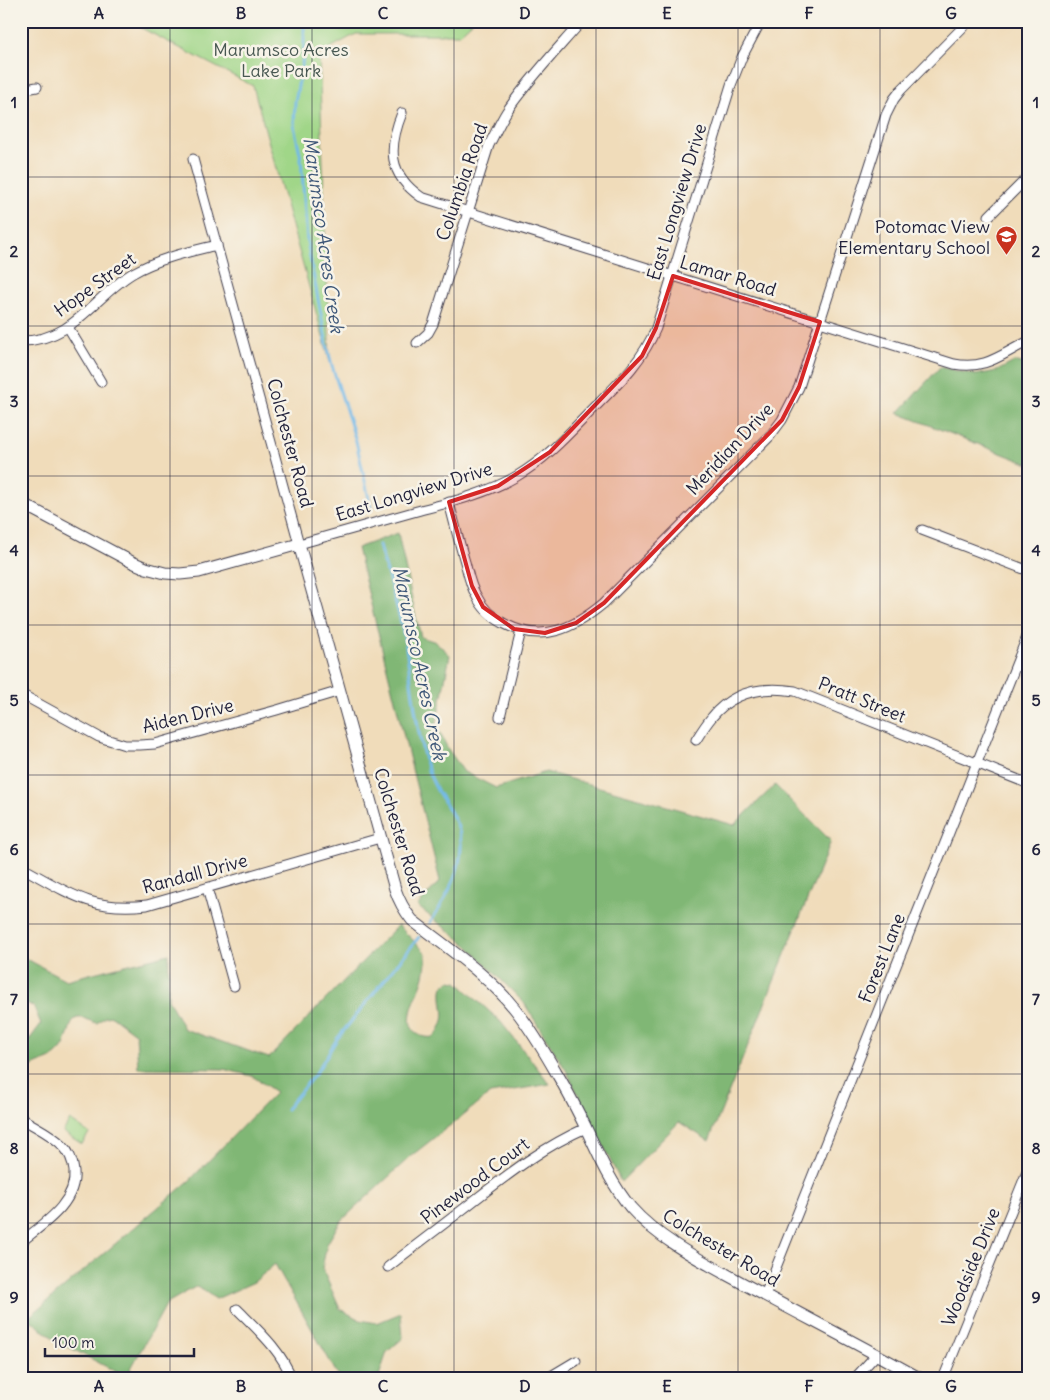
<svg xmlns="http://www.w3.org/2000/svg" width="1050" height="1400" font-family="Delius,sans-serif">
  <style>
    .green { fill: #a0d688; stroke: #617c62 }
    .forest { fill: #80b774; stroke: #516c58 }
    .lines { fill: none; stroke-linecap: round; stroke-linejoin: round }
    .stream { stroke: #71b9e9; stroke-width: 3 }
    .minor-casing { stroke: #413e4e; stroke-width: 11 }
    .tertiary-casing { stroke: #413e4e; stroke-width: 13 }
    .minor { stroke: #fff; stroke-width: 9 }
    .tertiary { stroke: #fff; stroke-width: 11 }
    .marked { fill: #d62828; fill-opacity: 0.2; stroke: #d62828; stroke-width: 4; stroke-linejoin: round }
    .grid { fill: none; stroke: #22223b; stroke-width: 1; stroke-opacity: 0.55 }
    .labels { text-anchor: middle; stroke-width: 5; stroke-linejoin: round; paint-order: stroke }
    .park-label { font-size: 18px; fill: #485852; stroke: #f7f3e8 }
    .street-label { font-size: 18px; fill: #22223b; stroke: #f7f3e8 }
    .poi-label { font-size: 18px; fill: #22223b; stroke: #f7f3e8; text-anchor: end }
    .water-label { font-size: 19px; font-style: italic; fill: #3e5778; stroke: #f7f3e8 }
    .neatline { fill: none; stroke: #22223b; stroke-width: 2 }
    .grid-label { font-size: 16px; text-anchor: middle; font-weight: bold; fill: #22223b }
  </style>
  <rect width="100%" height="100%" fill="#f7f3e8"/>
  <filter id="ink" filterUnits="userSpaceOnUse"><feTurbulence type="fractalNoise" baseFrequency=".02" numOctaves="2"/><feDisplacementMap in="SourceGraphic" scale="10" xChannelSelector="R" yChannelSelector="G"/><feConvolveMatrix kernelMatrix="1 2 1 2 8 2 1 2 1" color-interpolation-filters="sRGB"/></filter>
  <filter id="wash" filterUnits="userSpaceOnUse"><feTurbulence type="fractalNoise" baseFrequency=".0096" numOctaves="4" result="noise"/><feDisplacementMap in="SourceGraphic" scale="20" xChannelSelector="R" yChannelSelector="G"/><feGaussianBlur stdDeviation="1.12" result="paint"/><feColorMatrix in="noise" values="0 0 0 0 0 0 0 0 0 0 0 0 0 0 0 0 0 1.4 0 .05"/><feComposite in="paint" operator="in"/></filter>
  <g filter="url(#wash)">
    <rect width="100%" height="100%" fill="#f0dcba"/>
    <g class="green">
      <polygon points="128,21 473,21 459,34 356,34 319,54 330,362 253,86"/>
      <polygon points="70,1120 89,1133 82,1144 63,1132"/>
    </g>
    <g class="forest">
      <polygon points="1014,362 1029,364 1029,464 898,413 940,367 976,375 997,371"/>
      <polygon points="398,533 414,609 421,637 436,642 450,655 436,725 448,749 464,772 496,788 546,772 734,825 775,785 831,841 709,1141 679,1122 621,1182 566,1070 524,1003 467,945 417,906 440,881 357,548"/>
      <path d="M398,925L426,953C426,961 426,969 424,976C420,994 397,1025 421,1036C425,1037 429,1038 433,1037C437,1035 440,1028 442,1024C447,1012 439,998 443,986L450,981L457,982L500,1021L550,1084L490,1094L411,1156L340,1222L327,1244L322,1268L340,1309L360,1320L377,1323L401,1313L403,1338L387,1352L378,1379H340L275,1264L254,1282L216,1299L197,1286L167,1303L130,1370L149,1379H130L57,1341L28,1318L189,1181L276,1092L252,1076L223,1069L138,1068L136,1034L112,1016L105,1017L97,1023C90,1022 82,1015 75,1019C71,1020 67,1041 63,1047C54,1060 47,1059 34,1065C29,1067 25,1071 21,1074V1044L29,1040L41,1024L34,1007L21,1000V956L66,980L169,954L168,999L184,1029L269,1058Z"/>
    </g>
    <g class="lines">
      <g class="stream">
        <polyline points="304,21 304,45 302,65 295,102 294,126 301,158 307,240 312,268 327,345 332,366 356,441 371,508"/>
        <path d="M379,545C388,577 399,609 405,641C412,682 415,724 426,764C429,774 433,783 438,792C448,808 460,823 461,843C462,872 445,900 430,923"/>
        <polyline points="286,1109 316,1073 337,1039 419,937"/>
      </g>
    </g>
  </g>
  <g filter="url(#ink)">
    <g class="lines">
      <defs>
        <g id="minor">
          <polyline points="21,90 37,87"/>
          <path d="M402,113C388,148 388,174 421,197L954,364C987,370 1001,354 1029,341"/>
          <path d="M193,159L299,544C339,533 378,522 417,511C451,502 486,494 517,476C548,458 571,431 596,406C620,382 643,360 656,328L731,85L742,57L761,21"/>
          <polyline points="989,216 1029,176"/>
          <polyline points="68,327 101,382"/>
          <path d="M21,341C74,341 94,296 133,273C159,258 189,252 217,245"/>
          <path d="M417,343L428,333L433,324L489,145C495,134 500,122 507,111C528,80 557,50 582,21"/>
          <path d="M449,502C454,522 459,542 465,562C468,573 470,585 476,595C482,608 493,618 505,624C543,644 574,628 604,603L770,436L782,420L799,387L886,115L894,99L901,90L969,21"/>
          <polyline points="922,530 1029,571"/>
          <polyline points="21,694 99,737 125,745 140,745 155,744 277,710 340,691"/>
          <polyline points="500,717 521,631"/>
          <path d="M696,740C701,732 706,724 712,717C733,691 763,686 795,691L1029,784"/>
          <path d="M21,867C67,892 92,912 147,905L380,838"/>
          <polyline points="207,888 234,986"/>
          <path d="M21,1118C35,1127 52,1134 63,1146C70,1153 73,1162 74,1171C77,1203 43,1224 21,1242"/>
          <path d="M388,1267C417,1244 447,1222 476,1199C511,1172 545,1146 586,1128"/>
          <polyline points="765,1295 1029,632"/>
          <path d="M237,1309C258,1330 281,1350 292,1379"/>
          <polyline points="546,1379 576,1361"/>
          <polyline points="854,1379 876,1355"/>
          <polyline points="943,1379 1029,1167"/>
        </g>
        <path id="tertiary" d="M21,503L132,562L146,568L165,573L180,574L199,572L299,544L395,889C399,901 404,910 412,920C447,948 487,974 515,1009C531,1029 544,1051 556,1072C567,1090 576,1108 585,1126C598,1154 611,1184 631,1208C660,1241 706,1263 744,1284C803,1316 862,1346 921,1379"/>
      </defs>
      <use href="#minor" class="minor-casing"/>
      <use href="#tertiary" class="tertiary-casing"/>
      <use href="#minor" class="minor"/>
      <use href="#tertiary" class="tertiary"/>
    </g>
  </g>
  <path class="marked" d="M673,276L820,322L799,387L782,420L604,603L576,623L545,633L514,629L483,607L472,586L449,502L498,486L550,452L642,356L656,328Z"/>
  <path class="grid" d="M170,21V1379M312,21V1379M454,21V1379M596,21V1379M738,21V1379M880,21V1379M21,177H1029M21,326H1029M21,476H1029M21,625H1029M21,775H1029M21,924H1029M21,1074H1029M21,1223H1029"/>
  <defs>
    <symbol id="school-pin" viewBox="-11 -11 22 30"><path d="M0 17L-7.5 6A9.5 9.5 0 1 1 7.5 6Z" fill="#c8321e" stroke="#f7f3e8"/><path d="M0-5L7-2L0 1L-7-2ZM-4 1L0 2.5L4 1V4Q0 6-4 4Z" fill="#fff"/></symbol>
  </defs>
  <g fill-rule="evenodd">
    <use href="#school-pin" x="994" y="224" width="25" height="34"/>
  </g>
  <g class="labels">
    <g class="park-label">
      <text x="281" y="56">Marumsco Acres<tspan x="281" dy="21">Lake Park</tspan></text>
    </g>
    <g class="street-label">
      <text transform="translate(462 182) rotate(-71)" y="6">Columbia Road</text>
      <text transform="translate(677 202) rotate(-73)" y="6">East Longview Drive</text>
      <text transform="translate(728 276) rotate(17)" y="6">Lamar Road</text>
      <text transform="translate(95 285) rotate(-36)" y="6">Hope Street</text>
      <text transform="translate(290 443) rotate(75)" y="6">Colchester Road</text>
      <text transform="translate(730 449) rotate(-47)" y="6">Meridian Drive</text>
      <text transform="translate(414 492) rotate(-17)" y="6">East Longview Drive</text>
      <text transform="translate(862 700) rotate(22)" y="6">Pratt Street</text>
      <text transform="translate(188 716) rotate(-14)" y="6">Aiden Drive</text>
      <text transform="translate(399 832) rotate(73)" y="6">Colchester Road</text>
      <text transform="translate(195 874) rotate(-15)" y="6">Randall Drive</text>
      <text transform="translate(882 958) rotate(-68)" y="6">Forest Lane</text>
      <text transform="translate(475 1181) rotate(-37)" y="6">Pinewood Court</text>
      <text transform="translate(721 1248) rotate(31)" y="6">Colchester Road</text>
      <text transform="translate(971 1267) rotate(-68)" y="6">Woodside Drive</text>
    </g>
    <g class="poi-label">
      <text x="990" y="233">Potomac View<tspan x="990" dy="21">Elementary School</tspan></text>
    </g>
    <g class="water-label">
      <text transform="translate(324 235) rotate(82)" y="7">Marumsco Acres Creek</text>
      <text transform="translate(420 663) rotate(78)" y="7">Marumsco Acres Creek</text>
    </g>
  </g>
  <rect width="1050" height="1400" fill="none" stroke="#f7f3e8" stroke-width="55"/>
  <path d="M45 1348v8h149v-8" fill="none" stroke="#22223b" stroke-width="2.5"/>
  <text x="52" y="1348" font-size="15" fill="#22223b" stroke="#f7f3e8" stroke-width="4" paint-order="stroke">100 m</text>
  <rect x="28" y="28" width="994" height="1344" class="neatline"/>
  <g class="grid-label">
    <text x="99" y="19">A</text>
    <text x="241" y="19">B</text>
    <text x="383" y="19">C</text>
    <text x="525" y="19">D</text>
    <text x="667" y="19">E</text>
    <text x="809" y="19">F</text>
    <text x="951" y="19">G</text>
    <text x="14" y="108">1</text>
    <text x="1036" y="108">1</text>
    <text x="14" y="257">2</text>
    <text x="1036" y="257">2</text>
    <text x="14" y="407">3</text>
    <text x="1036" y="407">3</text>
    <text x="14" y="556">4</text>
    <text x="1036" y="556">4</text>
    <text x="14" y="706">5</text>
    <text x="1036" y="706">5</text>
    <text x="14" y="855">6</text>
    <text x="1036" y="855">6</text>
    <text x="14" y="1005">7</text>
    <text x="1036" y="1005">7</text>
    <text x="14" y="1154">8</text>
    <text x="1036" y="1154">8</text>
    <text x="14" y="1303">9</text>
    <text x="1036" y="1303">9</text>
    <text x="99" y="1392">A</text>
    <text x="241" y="1392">B</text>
    <text x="383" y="1392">C</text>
    <text x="525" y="1392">D</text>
    <text x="667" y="1392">E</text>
    <text x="809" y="1392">F</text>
    <text x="951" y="1392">G</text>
  </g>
</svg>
